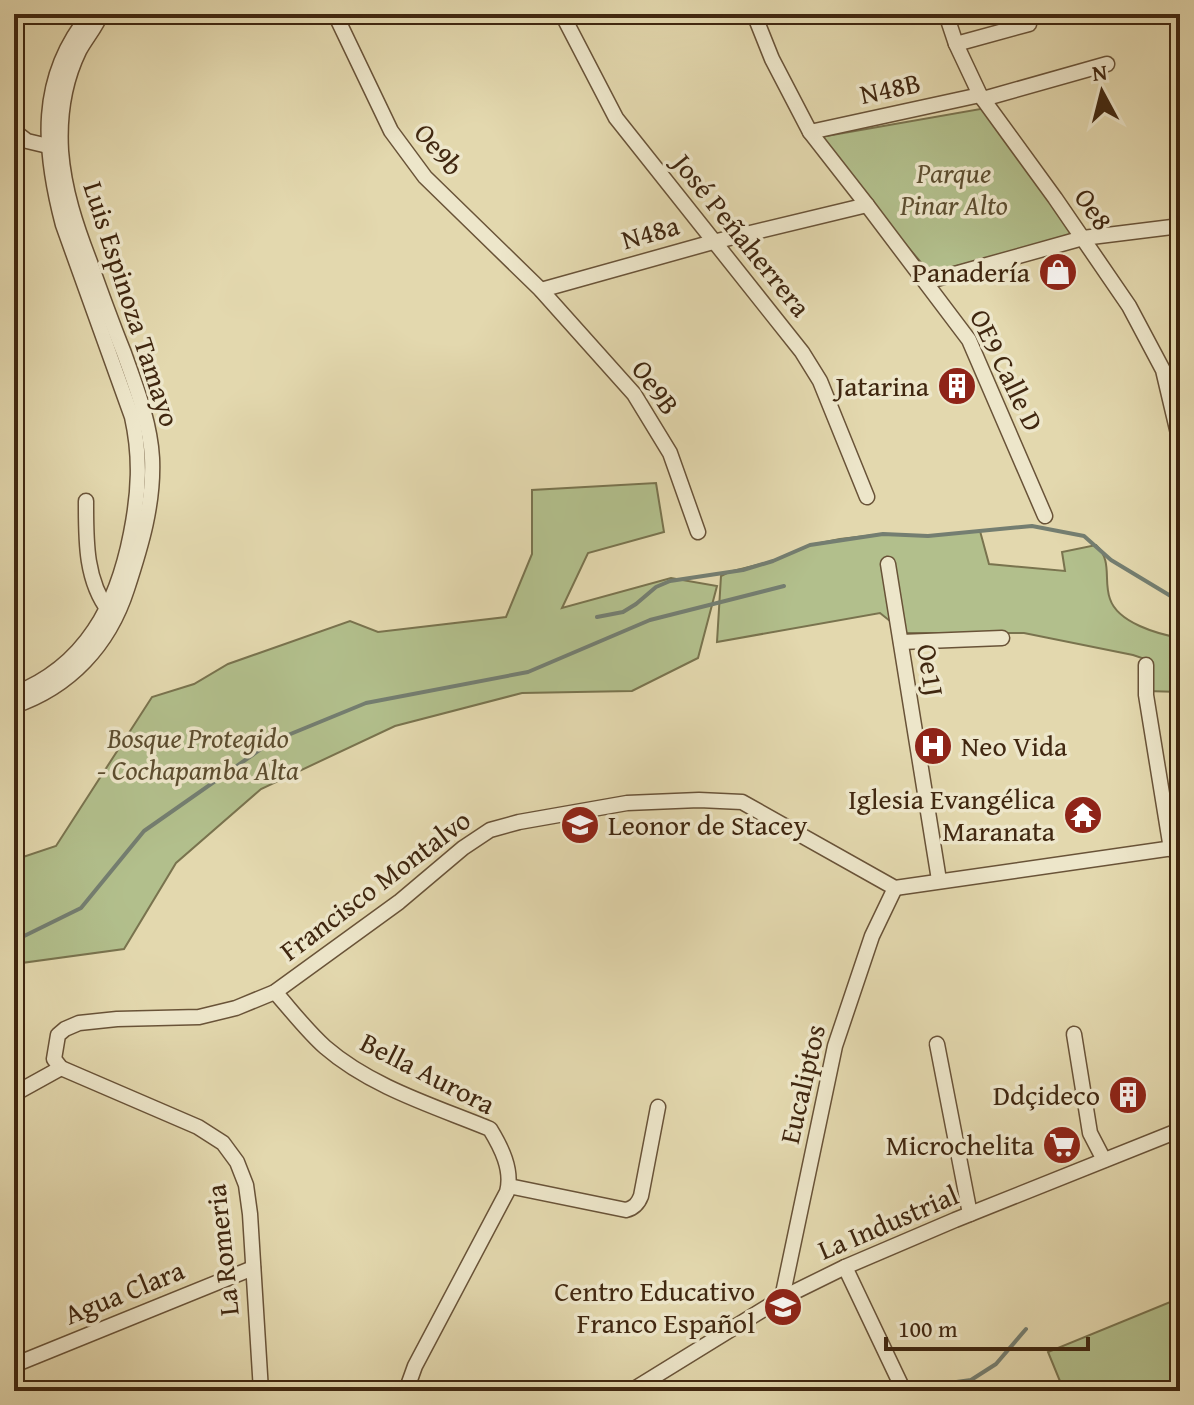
<svg xmlns="http://www.w3.org/2000/svg" width="1194" height="1405" font-family="'Gentium Book Plus',serif">
  <style>
    .green { fill: #b2bf8c; stroke: #79734e; stroke-width: 2 }
    .lines { fill: none; stroke-linecap: round; stroke-linejoin: round }
    .stream { stroke: #747e71; stroke-width: 4 }
    .minor-casing { stroke: #695338; stroke-width: 17 }
    .minor { stroke: #ede6ca; stroke-width: 14 }
    .labels { text-anchor: middle; stroke-width: 7; stroke-linejoin: round; paint-order: stroke }
    .street-label { font-size: 28px; fill: #402710; stroke: #ede6ca }
    .park-label { font-size: 28px; font-style: italic; fill: #5c4d2f; stroke: #ede6ca }
    .poi-label { font-size: 28px; fill: #402710; stroke: #ede6ca; text-anchor: end }
  </style>
  <rect width="100%" height="100%" fill="#e3d8ae"/>
  <filter id="stains"><feTurbulence type="fractalNoise" baseFrequency=".0025" numOctaves="4"/><feColorMatrix values="0 0 0 0 .2 0 0 0 0 .09 0 0 0 0 .02 0 0 0 .5 -.17"/></filter>
  <radialGradient id="worn" r=".72"><stop offset=".6" stop-color="#630" stop-opacity="0"/><stop offset="1" stop-color="#630" stop-opacity=".3"/></radialGradient>
  <g class="green">
    <polygon points="986,108 1075,235 930,273 815,138"/>
    <polygon points="656,483 664,532 588,553 562,608 671,578 717,586 698,658 632,691 522,693 395,726 261,789 176,863 124,949 14,964 14,860 56,846 152,697 194,684 228,664 350,621 378,632 506,617 532,554 532,490"/>
    <path d="M980,531L989,564L1065,571L1062,552L1096,545C1113,561 1103,580 1110,599C1118,623 1158,634 1180,638V692L1147,691L1144,676L1151,661L1133,655L1024,633H905L880,613L717,642L721,576L729,572L773,561L810,545L840,539L883,534L928,536Z"/>
    <polygon points="1180,1298 1180,1391 1064,1391 1048,1352"/>
  </g>
  <g class="lines">
    <g class="stream">
      <polyline points="597,617 623,612 636,604 656,587 670,581 743,570 773,561 810,545 883,534 928,536 1032,526 1084,536 1111,560 1174,598 1180,604"/>
      <polyline points="14,941 81,908 144,831 271,742 366,703 528,672 650,620 784,586"/>
      <polyline points="927,1391 949,1383 971,1380 996,1364 1026,1329"/>
    </g>
    <defs>
      <g id="minor">
        <polyline points="335,14 391,131 425,177 541,290 634,394 670,453 698,532"/>
        <polyline points="562,14 616,118 802,352 820,381 867,497"/>
        <polyline points="754,14 772,59 810,132 867,205 969,340 1045,516"/>
        <polyline points="946,14 956,44 980,95 1055,198 1129,306 1163,370 1180,442"/>
        <polyline points="956,44 1029,24"/>
        <polyline points="983,99 1107,64"/>
        <polyline points="14,131 27,141 48,146"/>
        <polyline points="810,132 980,95"/>
        <polyline points="926,282 1083,238 1180,226"/>
        <polyline points="541,290 713,242 867,205"/>
        <path d="M86,501C86,539 85,580 109,611"/>
        <polyline points="888,564 939,880"/>
        <polyline points="901,642 1002,638"/>
        <polyline points="1146,665 1146,695 1171,849"/>
        <path d="M14,694C86,666 117,605 131,533C139,493 141,457 132,417L63,225C43,149 37,78 90,14"/>
        <path d="M14,706C70,687 109,645 127,589C141,546 154,504 152,458C150,422 136,387 124,353C112,323 101,293 90,262C76,226 64,190 61,151C59,116 64,82 79,51C86,38 96,27 101,14"/>
        <path d="M275,992C291,1010 307,1031 325,1047C371,1087 434,1106 490,1129C501,1147 513,1170 507,1192L415,1366L406,1391"/>
        <polyline points="1074,1034 1090,1133 1104,1160"/>
        <polyline points="937,1044 970,1214"/>
        <polyline points="14,1094 61,1068"/>
        <path d="M509,1186L626,1210C634,1208 638,1204 641,1196L658,1107"/>
        <polyline points="845,1267 902,1387"/>
        <polyline points="782,1298 835,1046 872,936 895,888"/>
        <polyline points="14,1365 253,1268"/>
        <polyline points="261,1391 250,1214 246,1185 237,1162 223,1143 198,1127 61,1068 54,1059 58,1035 65,1029 79,1023 117,1019 199,1017 236,1008 275,992 399,902 463,848 490,830 519,822 627,803 699,800 742,802 895,888 1180,847"/>
        <polyline points="631,1391 782,1298 845,1267 955,1220 1180,1130"/>
      </g>
    </defs>
    <use href="#minor" class="minor-casing"/>
    <use href="#minor" class="minor"/>
  </g>
  <defs>
    <symbol id="shop-disc" viewBox="-11 -11 22 22"><circle r="9.5" fill="#8f2418" stroke="#ede6ca"/><path d="M-5-2.5h2.3a2.7 3.5 0 0 1 5.4 0H5L5.5 6h-11ZM-1.5-2.5h3a1.5 2.3 0 0 0-3 0Z" fill="#fff"/></symbol>
    <symbol id="building-disc" viewBox="-11 -11 22 22"><circle r="9.5" fill="#8f2418" stroke="#ede6ca"/><path d="M-4-6H4V6H1V3H-1V6H-4ZM-2.5-4.3h1.7v1.8h-1.7ZM.8-4.3h1.7v1.8H.8ZM-2.5-1h1.7V.8h-1.7ZM.8-1h1.7V.8H.8Z" fill="#fff"/></symbol>
    <symbol id="hospital-disc" viewBox="-11 -11 22 22"><circle r="9.5" fill="#8f2418" stroke="#ede6ca"/><path d="M-5-5h3v3.5h4V-5h3V5h-3V1.5h-4V5h-3Z" fill="#fff"/></symbol>
    <symbol id="temple-disc" viewBox="-11 -11 22 22"><circle r="9.5" fill="#8f2418" stroke="#ede6ca"/><path d="M0-6L5-2H3V0L6.5 2.5H4V6H1.5V3h-3V6H-4V2.5H-6.5L-3 0V-2H-5Z" fill="#fff"/></symbol>
    <symbol id="school-disc" viewBox="-11 -11 22 22"><circle r="9.5" fill="#8f2418" stroke="#ede6ca"/><path d="M0-5L7-2L0 1L-7-2ZM-4 1L0 2.5L4 1V4Q0 6-4 4Z" fill="#fff"/></symbol>
    <symbol id="supermarket-disc" viewBox="-11 -11 22 22"><circle r="9.5" fill="#8f2418" stroke="#ede6ca"/><path d="M-6-5.5h2.5l.6 2H6L4.5 2H-2.5L-4.4-4H-6ZM-1.5 3.2a1.3 1.3 0 1 0 .1 0ZM3 3.2a1.3 1.3 0 1 0 .1 0Z" fill="#fff"/></symbol>
  </defs>
  <g fill-rule="evenodd">
    <use href="#shop-disc" x="1036" y="250" width="44" height="44"/>
    <use href="#building-disc" x="935" y="364" width="44" height="44"/>
    <use href="#hospital-disc" x="911" y="724" width="44" height="44"/>
    <use href="#temple-disc" x="1061" y="793" width="44" height="44"/>
    <use href="#school-disc" x="558" y="803" width="44" height="44"/>
    <use href="#building-disc" x="1106" y="1073" width="44" height="44"/>
    <use href="#supermarket-disc" x="1040" y="1123" width="44" height="44"/>
    <use href="#school-disc" x="761" y="1285" width="44" height="44"/>
  </g>
  <g class="labels">
    <g class="street-label">
      <text transform="translate(890 88) rotate(-12)" y="10">N48B</text>
      <text transform="translate(439 149) rotate(50)" y="10">Oe9b</text>
      <text transform="translate(1094 209) rotate(55)" y="10">Oe8</text>
      <text transform="translate(650 232) rotate(-16)" y="10">N48a</text>
      <text transform="translate(742 235) rotate(51)" y="10">José Peñaherrera</text>
      <text transform="translate(132 304) rotate(72)" y="10">Luis Espinoza Tamayo</text>
      <text transform="translate(1007 370) rotate(64)" y="10">OE9 Calle D</text>
      <text transform="translate(656 387) rotate(54)" y="10">Oe9B</text>
      <text transform="translate(931 670) rotate(81)" y="10">Oe1J</text>
      <text transform="translate(375 885) rotate(-37)" y="10">Francisco Montalvo</text>
      <text transform="translate(428 1073) rotate(27)" y="10">Bella Aurora</text>
      <text transform="translate(802 1084) rotate(-77)" y="10">Eucaliptos</text>
      <text transform="translate(888 1222) rotate(-23)" y="10">La Industrial</text>
      <text transform="translate(222 1250) rotate(-96)" y="10">La Romeria</text>
      <text transform="translate(124 1292) rotate(-22)" y="10">Agua Clara</text>
    </g>
    <g class="park-label">
      <text x="954" y="183">Parque<tspan x="954" dy="32">Pinar Alto</tspan></text>
      <text x="198" y="748">Bosque Protegido<tspan x="198" dy="32">- Cochapamba Alta</tspan></text>
    </g>
    <g class="poi-label">
      <text x="1030" y="282">Panadería</text>
      <text x="929" y="396">Jatarina</text>
      <text x="961" y="756" text-anchor="start">Neo Vida</text>
      <text x="1055" y="809">Iglesia Evangélica<tspan x="1055" dy="32">Maranata</tspan></text>
      <text x="608" y="835" text-anchor="start">Leonor de Stacey</text>
      <text x="1100" y="1105">Ddçideco</text>
      <text x="1034" y="1155">Microchelita</text>
      <text x="755" y="1301">Centro Educativo<tspan x="755" dy="32">Franco Español</tspan></text>
    </g>
  </g>
  <rect width="1194" height="1405" fill="none" stroke="#e3d8ae" stroke-width="48"/>
  <rect x="16" y="16" width="1162" height="1373" fill="none" stroke="#402710" stroke-width="4"/>
  <rect x="24" y="24" width="1146" height="1357" fill="none" stroke="#402710" stroke-width="2"/>
  <g transform="translate(1102 92) rotate(353)" stroke="#ede6ca" stroke-width="6" paint-order="stroke">
  <path d="M0-6L14 30L0 20L-14 30Z" fill="#402710"/>
  <text y="-12" font-size="22" font-weight="bold" text-anchor="middle" fill="#402710">N</text>
  </g>
  <path d="M886 1337v12h202v-12" fill="none" stroke="#402710" stroke-width="4"/>
  <text x="898" y="1337" font-size="24" fill="#402710" stroke="#ede6ca" stroke-width="6" paint-order="stroke">100 m</text>
  <rect width="100%" height="100%" filter="url(#stains)"/>
  <rect width="100%" height="100%" fill="url(#worn)"/>
</svg>
